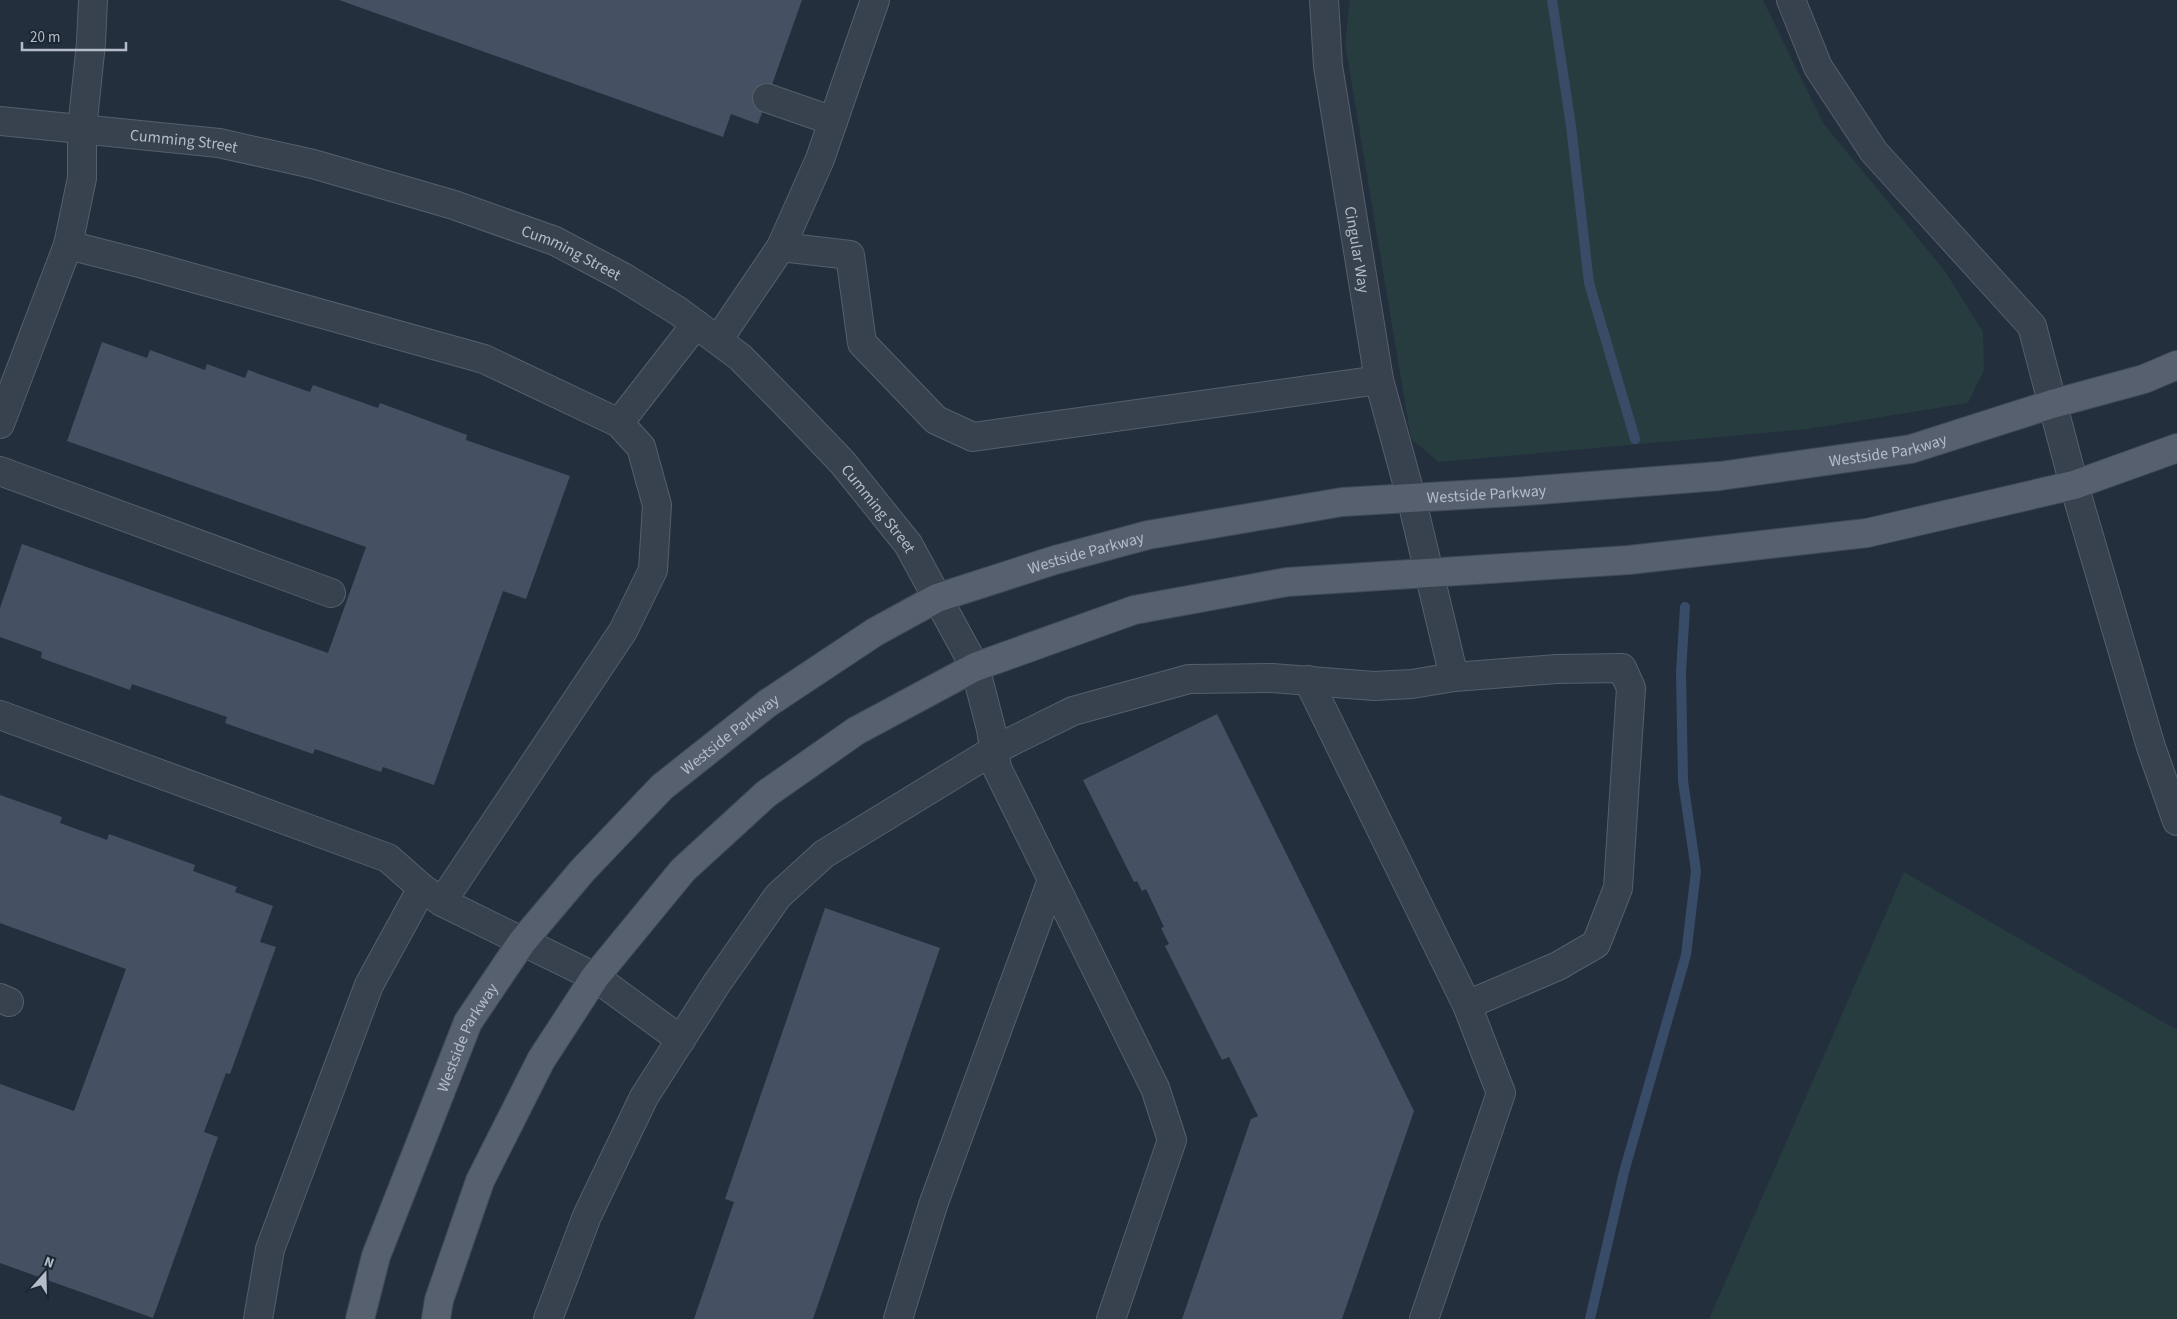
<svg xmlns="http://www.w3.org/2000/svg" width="2177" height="1319" font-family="'Source Sans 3',sans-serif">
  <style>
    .green { fill: #263c3f }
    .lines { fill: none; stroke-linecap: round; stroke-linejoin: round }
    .stream { stroke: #394c67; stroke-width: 10 }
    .building { fill: #455162 }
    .minor-casing { stroke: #565f6c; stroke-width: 30 }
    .major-casing { stroke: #414a57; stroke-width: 30 }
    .minor { stroke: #38414e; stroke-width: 28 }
    .major { stroke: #56606e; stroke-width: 28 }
    .labels { text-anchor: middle; stroke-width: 4.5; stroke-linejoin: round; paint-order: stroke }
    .street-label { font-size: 16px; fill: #b4bcc9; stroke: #1d2633 }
  </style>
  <rect width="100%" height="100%" fill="#242f3e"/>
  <g class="green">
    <polygon points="1350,0 1763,0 1823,123 1945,271 1983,332 1984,370 1968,403 1808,429 1439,462 1411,439 1345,43"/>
    <polygon points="1904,872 2177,1030 2177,1319 1709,1319"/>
  </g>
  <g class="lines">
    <g class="stream">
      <polyline points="1552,0 1571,126 1589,283 1635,439"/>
      <polyline points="1590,1319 1624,1172 1686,955 1696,871 1683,781 1681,672 1685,607"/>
    </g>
  </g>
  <g class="building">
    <polygon points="339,0 802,0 758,124 731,114 723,137"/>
    <polygon points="102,342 147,358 150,350 205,370 207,364 245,378 248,370 310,392 313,385 378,408 380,403 467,435 466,440 570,476 526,599 503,591 434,785 383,767 381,772 315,749 313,754 225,723 227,717 132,684 130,690 41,658 42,652 0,637 0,608 22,544 328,653 366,547 67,441"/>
    <polygon points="1217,714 1414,1111 1342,1319 1182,1319 1251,1119 1258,1116 1229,1057 1222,1060 1165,946 1169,944 1161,928 1164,927 1146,889 1142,891 1137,881 1134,882 1083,780"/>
    <polygon points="0,795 62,817 60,823 107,840 109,834 195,865 193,871 237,887 235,892 273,906 260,942 276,947 230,1074 226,1073 204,1132 218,1137 153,1318 0,1263 0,1084 74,1111 126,969 0,923"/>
    <polygon points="825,908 940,948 813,1319 694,1319 734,1202 725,1199"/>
  </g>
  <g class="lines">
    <defs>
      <g id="minor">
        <path id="s1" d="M1324,0L1328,66L1379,380L1411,497L1454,677"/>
        <polyline points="1791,0 1818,67 1874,152 2032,326 2074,485 2123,652 2151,747 2177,821"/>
        <polyline points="767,98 833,121"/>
        <path id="s2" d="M0,121L219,143L313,164L454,205L555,241L623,277L678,311L740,357L796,414L842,462L908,544L975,667L991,729L997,768L1155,1088L1172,1140L1111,1319"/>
        <polyline points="68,245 82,178 82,129 91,43 93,0"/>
        <polyline points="781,247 850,255 862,343 936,420 973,437 1379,380"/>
        <polyline points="718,340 781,247 820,159 875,0"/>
        <polyline points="619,423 696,324"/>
        <polyline points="0,424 68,245 143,264 484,359 619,423 641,447 657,505 653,570 623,631 442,902"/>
        <polyline points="0,471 331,593"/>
        <polyline points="1308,680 1467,1005 1501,1093 1424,1319"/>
        <polyline points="0,715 388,858 422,888"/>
        <polyline points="0,998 9,1002"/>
        <polyline points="258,1319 270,1249 369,985 422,888 442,902 595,977 681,1040"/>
        <polyline points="548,1319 587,1216 644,1097 717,983 778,896 824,854 994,750 1073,711 1189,679 1272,678 1374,686 1412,684 1454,677 1557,669 1622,668 1631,688 1618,888 1596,944 1558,966 1467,1005"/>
        <polyline points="898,1319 933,1205 1052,880"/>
      </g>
      <g id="major">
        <path id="s3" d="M360,1319L376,1256L468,1022L522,942L582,871L662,787L768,703L875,632L937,598L1055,560L1148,535L1342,502L1513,492L1720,476L1911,449L2052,404L2144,379L2177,365"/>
        <polyline points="436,1319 439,1300 480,1181 541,1060 595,977 683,870 766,794 856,731 975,667 1134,610 1287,582 1629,560 1867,533 2074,485 2177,448"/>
      </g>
    </defs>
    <use href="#minor" class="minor-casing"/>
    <use href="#major" class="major-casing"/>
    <use href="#minor" class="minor"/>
    <use href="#major" class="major"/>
  </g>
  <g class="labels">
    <g class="street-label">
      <text dy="6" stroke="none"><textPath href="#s2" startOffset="185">Cumming Street</textPath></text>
      <text dy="6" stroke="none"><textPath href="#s1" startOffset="252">Cingular Way</textPath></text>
      <text dy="6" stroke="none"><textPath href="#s2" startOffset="590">Cumming Street</textPath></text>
      <text dy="6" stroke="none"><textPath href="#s3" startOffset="1922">Westside Parkway</textPath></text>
      <text dy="6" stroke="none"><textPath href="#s3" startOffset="1518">Westside Parkway</textPath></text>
      <text dy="6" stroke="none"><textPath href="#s2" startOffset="995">Cumming Street</textPath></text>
      <text dy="6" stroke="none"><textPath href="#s3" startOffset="1112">Westside Parkway</textPath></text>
      <text dy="6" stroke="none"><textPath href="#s3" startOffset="708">Westside Parkway</textPath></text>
      <text dy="6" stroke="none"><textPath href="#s3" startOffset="302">Westside Parkway</textPath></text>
    </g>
  </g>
  <g transform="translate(45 1274) rotate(20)" stroke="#1d2633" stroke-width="4" paint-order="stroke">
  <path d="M0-4L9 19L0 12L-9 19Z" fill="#b4bcc9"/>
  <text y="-8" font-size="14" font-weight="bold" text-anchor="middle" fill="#b4bcc9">N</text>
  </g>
  <path d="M22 42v8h104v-8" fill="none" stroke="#b4bcc9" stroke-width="2.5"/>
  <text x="30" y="42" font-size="15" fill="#b4bcc9" stroke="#1d2633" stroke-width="4" paint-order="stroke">20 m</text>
</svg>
